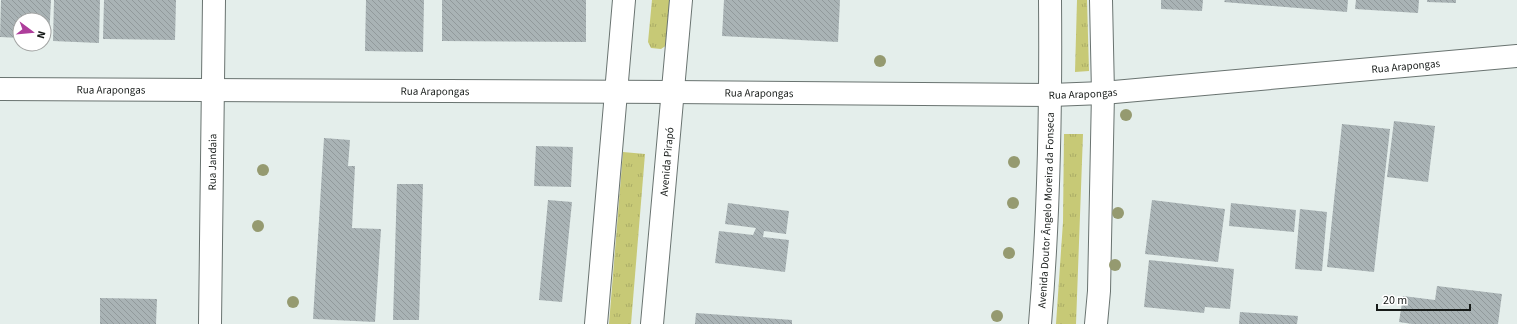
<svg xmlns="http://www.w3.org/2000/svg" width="1517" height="324" font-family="'Source Sans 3',sans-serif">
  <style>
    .grass { fill: url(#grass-tufts) }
    .building { fill: url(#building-back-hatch) }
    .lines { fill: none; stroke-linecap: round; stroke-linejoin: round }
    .minor-casing { stroke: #697370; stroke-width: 24 }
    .tertiary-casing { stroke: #697370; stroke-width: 24 }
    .minor { stroke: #fff; stroke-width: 22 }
    .tertiary { stroke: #fff; stroke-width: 22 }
    .tree { fill: #959a70 }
    .labels { text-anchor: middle; stroke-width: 3; stroke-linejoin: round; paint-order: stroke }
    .street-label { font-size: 11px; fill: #171b19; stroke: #fff }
  </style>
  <defs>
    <pattern id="grass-tufts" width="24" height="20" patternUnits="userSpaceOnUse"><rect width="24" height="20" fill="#c7c976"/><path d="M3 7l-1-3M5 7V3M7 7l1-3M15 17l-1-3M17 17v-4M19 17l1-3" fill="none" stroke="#aaac66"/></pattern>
    <pattern id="building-back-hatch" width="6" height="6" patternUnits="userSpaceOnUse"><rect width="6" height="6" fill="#a9b3b5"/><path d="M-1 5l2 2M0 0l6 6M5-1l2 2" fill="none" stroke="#91999b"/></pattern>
  </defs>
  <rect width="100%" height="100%" fill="#e4eeeb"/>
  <g class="grass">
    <polygon points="652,0 672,0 667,45 661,49 651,48 648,42"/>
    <polygon points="1077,0 1087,0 1089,71 1075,72"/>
    <polygon points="1064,134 1083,134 1076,324 1056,324 1063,222"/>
    <polygon points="623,152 645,154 631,324 609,324"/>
  </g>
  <g class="building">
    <polygon points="1,0 51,0 49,39 44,39 44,20 20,20 20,38 0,37"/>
    <polygon points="54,0 100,0 99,43 53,41"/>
    <polygon points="104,0 176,0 175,40 103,39"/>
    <polygon points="366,0 424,0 423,52 365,51"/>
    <polygon points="442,0 586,0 586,42 442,41"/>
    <polygon points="724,0 840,0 838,42 722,36"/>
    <polygon points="1161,0 1203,0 1202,11 1161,9"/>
    <polygon points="1225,0 1348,0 1347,12 1224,2"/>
    <polygon points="1356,0 1419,0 1418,13 1355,9"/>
    <polygon points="1427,0 1456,0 1456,3 1427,2"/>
    <polygon points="1394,121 1435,126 1428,182 1387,177"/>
    <polygon points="1342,124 1390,129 1374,272 1327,267"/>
    <polygon points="324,138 350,140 348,166 355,166 352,228 381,229 375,322 313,319"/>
    <polygon points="536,146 573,147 571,187 534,186"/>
    <polygon points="397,184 423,184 419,320 393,320"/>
    <polygon points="548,200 572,202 562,302 539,300"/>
    <polygon points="1152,200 1225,209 1218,262 1145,254"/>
    <polygon points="728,203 789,211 786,234 764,231 763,237 789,240 785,272 715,263 719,231 753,235 756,228 725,224"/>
    <polygon points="1231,203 1296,210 1294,232 1229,226"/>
    <polygon points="1300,209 1327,212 1322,271 1295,269"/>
    <polygon points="1149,260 1234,269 1230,309 1205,307 1204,313 1144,307"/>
    <polygon points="1437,286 1502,294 1498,324 1412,324 1399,322 1403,296 1435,300"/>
    <polygon points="100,298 157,299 156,324 100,324"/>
    <polygon points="1240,312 1298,316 1297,324 1239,324"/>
    <polygon points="696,313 792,320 792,324 695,324"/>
  </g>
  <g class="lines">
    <defs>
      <g id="minor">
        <path id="s1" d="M672,92L1051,95L1103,93L1517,56"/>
        <path id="s2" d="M210,324L214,0"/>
      </g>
      <g id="tertiary">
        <path id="s3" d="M0,89L672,92"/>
        <polyline points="596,324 624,0"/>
        <path id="s4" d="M652,324L681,0"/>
        <path id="s5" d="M1040,324C1049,216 1051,108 1050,0"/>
        <polyline points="1096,324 1099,291 1103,93 1101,0"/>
      </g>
    </defs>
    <use href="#minor" class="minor-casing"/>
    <use href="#tertiary" class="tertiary-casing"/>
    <use href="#minor" class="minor"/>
    <use href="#tertiary" class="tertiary"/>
  </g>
  <g class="tree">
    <circle cx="880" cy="61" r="6"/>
    <circle cx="1126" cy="115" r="6"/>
    <circle cx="1014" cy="162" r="6"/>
    <circle cx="263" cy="170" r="6"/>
    <circle cx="1013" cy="203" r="6"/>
    <circle cx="1118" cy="213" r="6"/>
    <circle cx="258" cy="226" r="6"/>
    <circle cx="1009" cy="253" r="6"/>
    <circle cx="1115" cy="265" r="6"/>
    <circle cx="293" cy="302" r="6"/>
    <circle cx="997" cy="316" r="6"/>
  </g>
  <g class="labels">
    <g class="street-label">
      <text dy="4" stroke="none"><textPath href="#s1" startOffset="735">Rua Arapongas</textPath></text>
      <text dy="4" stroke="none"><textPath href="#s3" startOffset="111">Rua Arapongas</textPath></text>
      <text dy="4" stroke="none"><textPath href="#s3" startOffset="435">Rua Arapongas</textPath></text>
      <text dy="4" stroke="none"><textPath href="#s1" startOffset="87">Rua Arapongas</textPath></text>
      <text dy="4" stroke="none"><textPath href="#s1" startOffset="411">Rua Arapongas</textPath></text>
      <text dy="4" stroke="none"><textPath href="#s2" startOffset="162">Rua Jandaia</textPath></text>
      <text dy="4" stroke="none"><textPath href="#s4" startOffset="163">Avenida Pirapó</textPath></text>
      <text dy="4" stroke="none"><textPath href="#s5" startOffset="114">Avenida Doutor Ângelo Moreira da Fonseca</textPath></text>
    </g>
  </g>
  <g transform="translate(32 32) rotate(106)"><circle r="19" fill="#ffffff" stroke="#a2a4a3"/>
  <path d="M0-3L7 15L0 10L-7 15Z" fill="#ae3e9b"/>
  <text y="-6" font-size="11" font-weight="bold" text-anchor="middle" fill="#171b19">N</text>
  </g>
  <path d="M1377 304v6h93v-6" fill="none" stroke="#171b19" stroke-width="2"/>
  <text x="1383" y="304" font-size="12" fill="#171b19" stroke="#ffffff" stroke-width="3" paint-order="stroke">20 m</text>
</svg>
